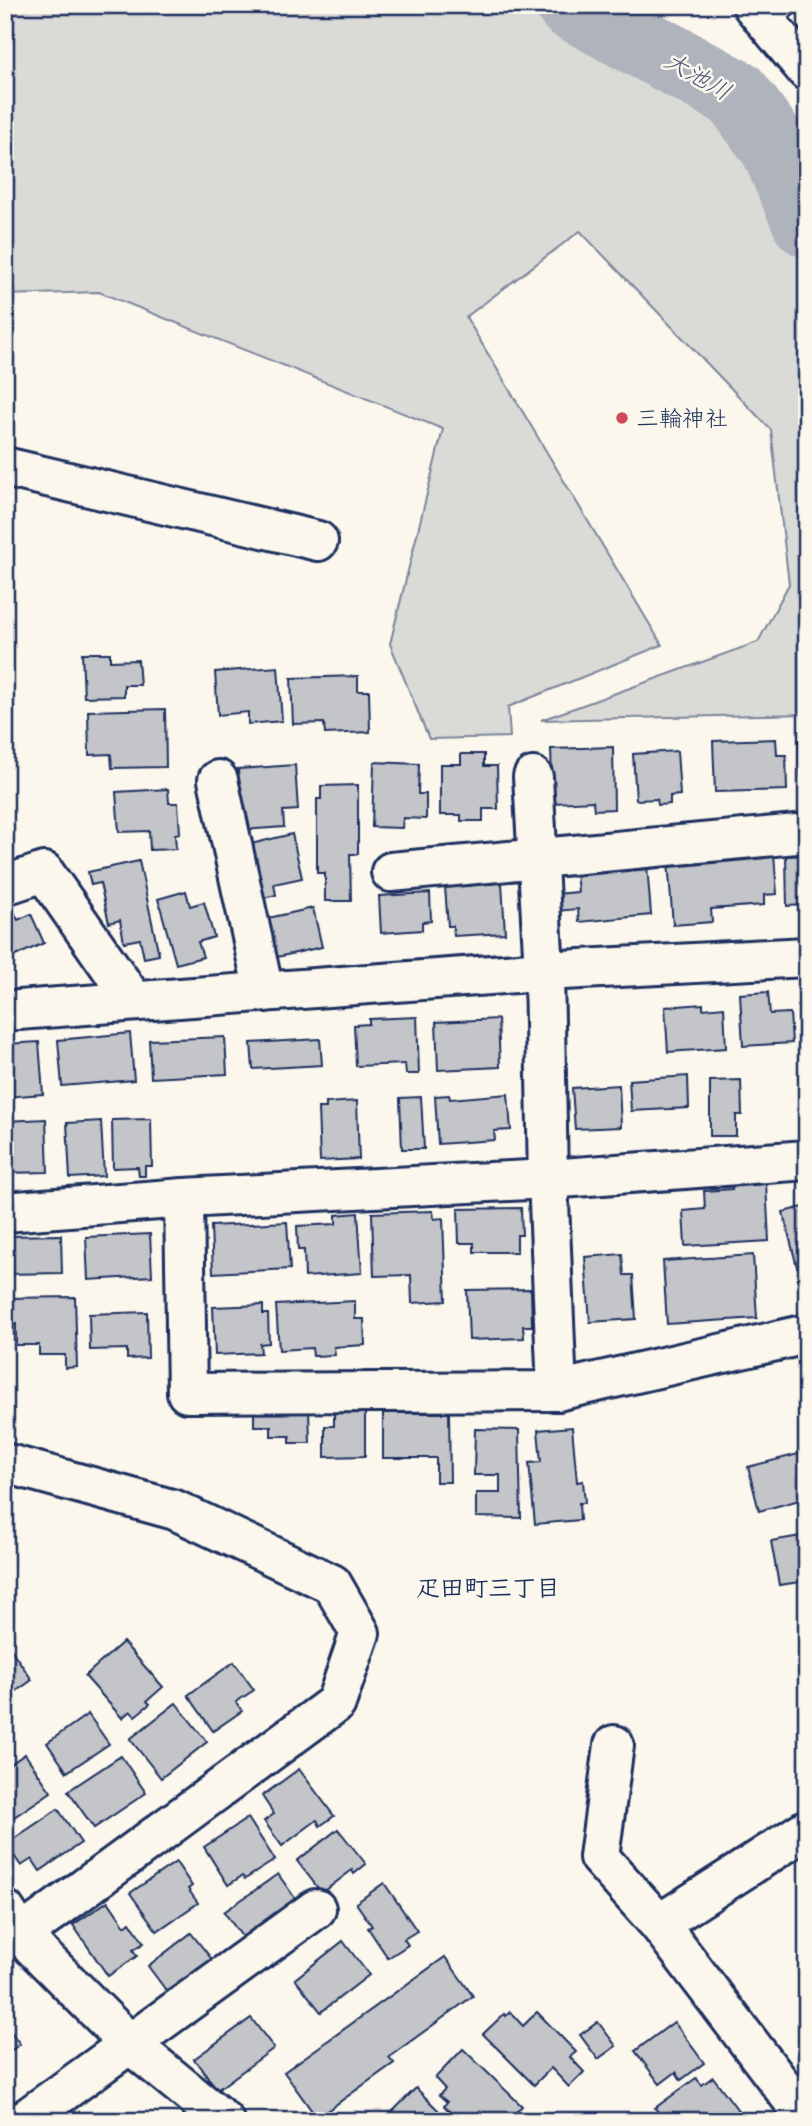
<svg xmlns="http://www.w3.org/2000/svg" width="812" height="2126" font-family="Itim,'Klee One',sans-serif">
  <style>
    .green { fill: #dadad7; stroke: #7a849a; stroke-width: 2 }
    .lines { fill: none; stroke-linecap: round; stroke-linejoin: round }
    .river { stroke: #afb3bb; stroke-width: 70 }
    .building { fill: #c3c5c9; stroke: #1b2f5e; stroke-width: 2 }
    .lane-casing { stroke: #1b2f5e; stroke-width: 26 }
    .street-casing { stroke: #1b2f5e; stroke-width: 44 }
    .secondary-casing { stroke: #1b2f5e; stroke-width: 44 }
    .lane { stroke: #fbf7ec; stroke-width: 21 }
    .street { stroke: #fbf7ec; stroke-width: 38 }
    .secondary { stroke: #fbf7ec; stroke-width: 38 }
    .poi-dot { fill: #d1495b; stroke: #fbf7ec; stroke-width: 2.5 }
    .labels { text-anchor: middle; stroke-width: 5; stroke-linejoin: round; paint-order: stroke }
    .poi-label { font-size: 23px; fill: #1b2f5e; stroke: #fbf7ec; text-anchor: start }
    .water-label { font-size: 24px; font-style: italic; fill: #47577a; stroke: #fbf7ec }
    .neighbourhood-label { font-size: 24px; font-weight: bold; fill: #1b2f5e; stroke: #fbf7ec }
  </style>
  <rect width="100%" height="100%" fill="#fbf7ec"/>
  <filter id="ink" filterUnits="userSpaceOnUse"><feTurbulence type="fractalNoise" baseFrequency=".0143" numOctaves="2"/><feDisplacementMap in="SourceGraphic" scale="14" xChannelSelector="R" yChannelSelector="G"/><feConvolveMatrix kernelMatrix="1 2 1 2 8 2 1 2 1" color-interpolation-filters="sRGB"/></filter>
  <g filter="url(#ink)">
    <polygon class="green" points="5,5 547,5 729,106 807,250 807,714 541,720 758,642 789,584 771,430 580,231 466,317 662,645 508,707 510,737 429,739 390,644 443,429 99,292 5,295"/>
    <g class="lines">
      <polyline class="river" points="571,5 736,94 775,147 807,222"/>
    </g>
    <g class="building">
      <polygon points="82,653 110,653 110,661 138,660 140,685 124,685 124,696 84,697"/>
      <polygon points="278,667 282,721 248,724 248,712 218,715 215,672"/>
      <polygon points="358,676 358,691 369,691 370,732 325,734 324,723 293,724 291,678"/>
      <polygon points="165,709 166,767 112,768 111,754 89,755 88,711"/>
      <polygon points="776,739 777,755 786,755 787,790 715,792 713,741"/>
      <polygon points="799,740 807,740 807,801 802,801"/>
      <polygon points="613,747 614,809 594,810 593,801 553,803 551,749"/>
      <polygon points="677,751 680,795 670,796 670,804 658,805 657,799 636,800 633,754"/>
      <polygon points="461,754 484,754 484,766 497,766 498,809 483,809 483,821 461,821 461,815 440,815 440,764 461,764"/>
      <polygon points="374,762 419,764 418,794 426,794 426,819 403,818 402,828 372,827"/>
      <polygon points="295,765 298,810 283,811 284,827 242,830 238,769"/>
      <polygon points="358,785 358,854 350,854 351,901 325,901 325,873 317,873 317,799 321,799 321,786"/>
      <polygon points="168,789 169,803 178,803 180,833 175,834 176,849 150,850 149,831 119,832 116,792"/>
      <polygon points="292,834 302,878 274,884 276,895 255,900 243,846"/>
      <polygon points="774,854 777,894 764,895 764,905 711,909 712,922 673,925 668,861"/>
      <polygon points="807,855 807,905 787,906 786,856"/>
      <polygon points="139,861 159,955 144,958 140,939 124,942 120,920 109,923 100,883 91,885 88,872"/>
      <polygon points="647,865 651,915 579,922 578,909 556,911 555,894 578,892 576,872"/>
      <polygon points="502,883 505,933 454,936 453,926 448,926 445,887"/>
      <polygon points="186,891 190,906 204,902 214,937 198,942 203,957 176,964 158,899"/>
      <polygon points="430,893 431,921 422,922 422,930 381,933 379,896"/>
      <polygon points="6,895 18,920 31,914 44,943 11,958 5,945"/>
      <polygon points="313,908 322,947 273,958 264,919"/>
      <polygon points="768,992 770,1014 790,1013 792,1043 743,1046 740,994"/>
      <rect x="803" y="999" width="4" height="32"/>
      <polygon points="703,1004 703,1009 724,1007 726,1048 668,1052 665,1007"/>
      <polygon points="417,1017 419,1074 406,1074 405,1064 356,1066 354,1025 369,1024 369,1019"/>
      <polygon points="498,1019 500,1067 438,1070 436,1022"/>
      <polygon points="130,1033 134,1080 62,1086 58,1040"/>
      <polygon points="225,1037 227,1074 151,1078 149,1040"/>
      <polygon points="320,1039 322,1065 253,1069 251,1043"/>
      <polygon points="39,1042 43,1094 5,1097 5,1044"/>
      <polygon points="688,1076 689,1108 631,1111 629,1080"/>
      <polygon points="741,1080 742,1115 736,1115 736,1136 710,1136 710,1081"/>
      <polygon points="619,1085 621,1127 575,1129 572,1088"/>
      <polygon points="508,1094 511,1130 494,1131 495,1140 438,1144 435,1096 449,1095 450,1099"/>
      <polygon points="421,1097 424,1149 402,1149 400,1098"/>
      <polygon points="357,1101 359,1159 320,1161 318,1108 326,1108 326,1103"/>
      <polygon points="46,1119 48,1172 7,1173 5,1121"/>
      <polygon points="151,1119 152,1166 145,1166 145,1176 139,1176 138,1167 113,1168 112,1120"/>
      <polygon points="101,1121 104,1176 70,1178 67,1123"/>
      <polygon points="766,1183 769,1241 685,1246 683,1211 705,1209 704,1191 732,1189 732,1185"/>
      <polygon points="807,1206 807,1264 797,1267 783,1212"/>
      <polygon points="521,1208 522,1235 517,1235 517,1252 474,1252 474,1243 459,1243 458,1209"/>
      <polygon points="433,1211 434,1219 443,1218 446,1301 412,1303 411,1275 374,1276 372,1213"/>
      <polygon points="358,1213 362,1273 305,1277 304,1250 298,1250 297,1226 336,1224 336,1215"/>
      <polygon points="287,1222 290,1269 213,1273 211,1226"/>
      <polygon points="150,1234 152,1276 88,1280 86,1237"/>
      <polygon points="61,1235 62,1273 5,1274 5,1243 8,1243 8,1236"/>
      <polygon points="622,1254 624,1275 633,1275 636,1319 590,1322 585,1257"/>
      <polygon points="753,1255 757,1318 667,1324 663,1261"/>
      <polygon points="531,1289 532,1326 523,1326 524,1338 469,1340 467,1290"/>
      <polygon points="75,1297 77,1367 65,1368 65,1355 39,1355 39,1345 16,1345 16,1324 5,1324 5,1298"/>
      <polygon points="355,1301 355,1319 364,1319 365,1345 334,1347 335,1355 313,1356 312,1348 279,1350 276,1305"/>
      <polygon points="263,1305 263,1314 268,1314 269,1343 260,1344 261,1353 215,1355 213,1307"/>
      <polygon points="147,1312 148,1358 127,1359 127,1349 90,1350 89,1314"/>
      <polygon points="309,1409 310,1443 290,1443 290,1436 271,1436 271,1426 254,1426 254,1411"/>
      <polygon points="334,1413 365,1413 365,1456 325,1457 325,1426 334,1426"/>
      <polygon points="383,1413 449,1413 450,1482 436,1482 436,1458 383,1458"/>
      <polygon points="572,1427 577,1482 583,1481 585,1503 579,1503 580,1520 535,1524 529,1463 541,1462 538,1430"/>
      <polygon points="475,1429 519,1430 521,1518 476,1517 476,1493 500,1493 500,1475 474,1475"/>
      <polygon points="806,1452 807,1498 759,1511 748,1467"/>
      <polygon points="807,1535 807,1581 779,1585 771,1541"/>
      <polygon points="123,1642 163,1687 147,1701 150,1704 135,1716 130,1711 122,1718 85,1676"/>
      <polygon points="8,1645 32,1680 5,1699 5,1647"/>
      <polygon points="234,1662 254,1690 236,1702 242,1711 213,1731 188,1695"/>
      <polygon points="176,1703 207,1742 161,1778 130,1739"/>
      <polygon points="88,1714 109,1744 67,1772 47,1743"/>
      <polygon points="25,1754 51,1792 5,1823 5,1768"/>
      <polygon points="121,1756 146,1793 94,1828 68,1791"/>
      <polygon points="299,1769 334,1816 320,1826 317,1820 282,1846 264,1821 274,1814 262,1796"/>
      <polygon points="58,1809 81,1843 40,1871 32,1859 21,1866 6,1844"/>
      <polygon points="248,1818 275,1860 245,1879 242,1876 228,1885 204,1847"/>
      <polygon points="338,1829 366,1864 354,1874 352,1870 322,1893 297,1861"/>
      <polygon points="176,1862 192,1886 188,1889 198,1903 157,1931 130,1893"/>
      <polygon points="278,1874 299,1904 246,1942 224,1912"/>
      <polygon points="384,1883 417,1931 404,1939 408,1945 388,1958 368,1928 372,1926 356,1903"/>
      <polygon points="108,1901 125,1926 130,1922 144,1943 133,1950 137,1956 108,1976 73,1925"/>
      <polygon points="191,1933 218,1967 171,1997 148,1966"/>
      <polygon points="343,1941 369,1975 321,2012 295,1979"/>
      <polygon points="445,1957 473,1996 389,2057 394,2063 317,2118 284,2072"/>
      <polygon points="510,2012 523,2026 537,2012 576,2052 570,2057 584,2072 569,2087 551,2068 534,2085 483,2034 504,2014 506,2016"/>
      <polygon points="251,2018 274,2048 217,2090 194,2059"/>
      <polygon points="598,2022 616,2046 598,2059 580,2035"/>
      <polygon points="674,2022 704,2063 681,2080 676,2072 660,2084 635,2051"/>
      <polygon points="5,2024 20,2044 5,2055"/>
      <polygon points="463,2049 522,2106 508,2121 459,2121 444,2106 447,2102 439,2095 445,2089 435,2078"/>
      <polygon points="713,2077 746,2121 665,2121 655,2108 696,2078 702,2085"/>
      <polygon points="416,2088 449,2121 383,2121"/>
    </g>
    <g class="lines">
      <defs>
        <polyline id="lane" points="766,22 787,5"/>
        <g id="street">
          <polyline points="5,467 318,541"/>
          <polyline points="533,777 544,971 548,1179 557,1391"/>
          <polyline points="218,780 264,992"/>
          <polyline points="391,872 807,833"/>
          <polyline points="5,885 44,872 134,1001"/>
          <polyline points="5,1011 544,971 807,957"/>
          <polyline points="184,1198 187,1393 557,1391 807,1334"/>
          <polyline points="5,1212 184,1198 548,1179 807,1160"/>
          <polyline points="5,1463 175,1510 332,1584 360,1633 336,1703 21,1935"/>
          <polyline points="614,1745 599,1857 659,1924 807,2119"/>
          <polyline points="5,1910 21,1935 130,2044 224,2121"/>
          <polyline points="659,1924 807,1829"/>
          <polyline points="23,2121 316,1909"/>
        </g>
        <polyline id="secondary" points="752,5 807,71"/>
      </defs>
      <use href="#lane" class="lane-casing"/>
      <use href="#street" class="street-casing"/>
      <use href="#secondary" class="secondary-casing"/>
      <use href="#lane" class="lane"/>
      <use href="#street" class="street"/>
      <use href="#secondary" class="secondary"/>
    </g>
  </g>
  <circle class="poi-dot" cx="622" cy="418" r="7"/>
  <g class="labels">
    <g class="poi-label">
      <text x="636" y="426">三輪神社</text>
    </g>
    <g class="water-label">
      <text transform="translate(698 76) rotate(30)" y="8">大池川</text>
    </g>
    <g class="neighbourhood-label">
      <text x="488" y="1596">疋田町三丁目</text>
    </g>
  </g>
  <rect width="812" height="2126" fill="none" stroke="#fbf7ec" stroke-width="28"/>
  <rect x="14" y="14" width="784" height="2098" fill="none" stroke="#1b2f5e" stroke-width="2.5" filter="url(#ink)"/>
</svg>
